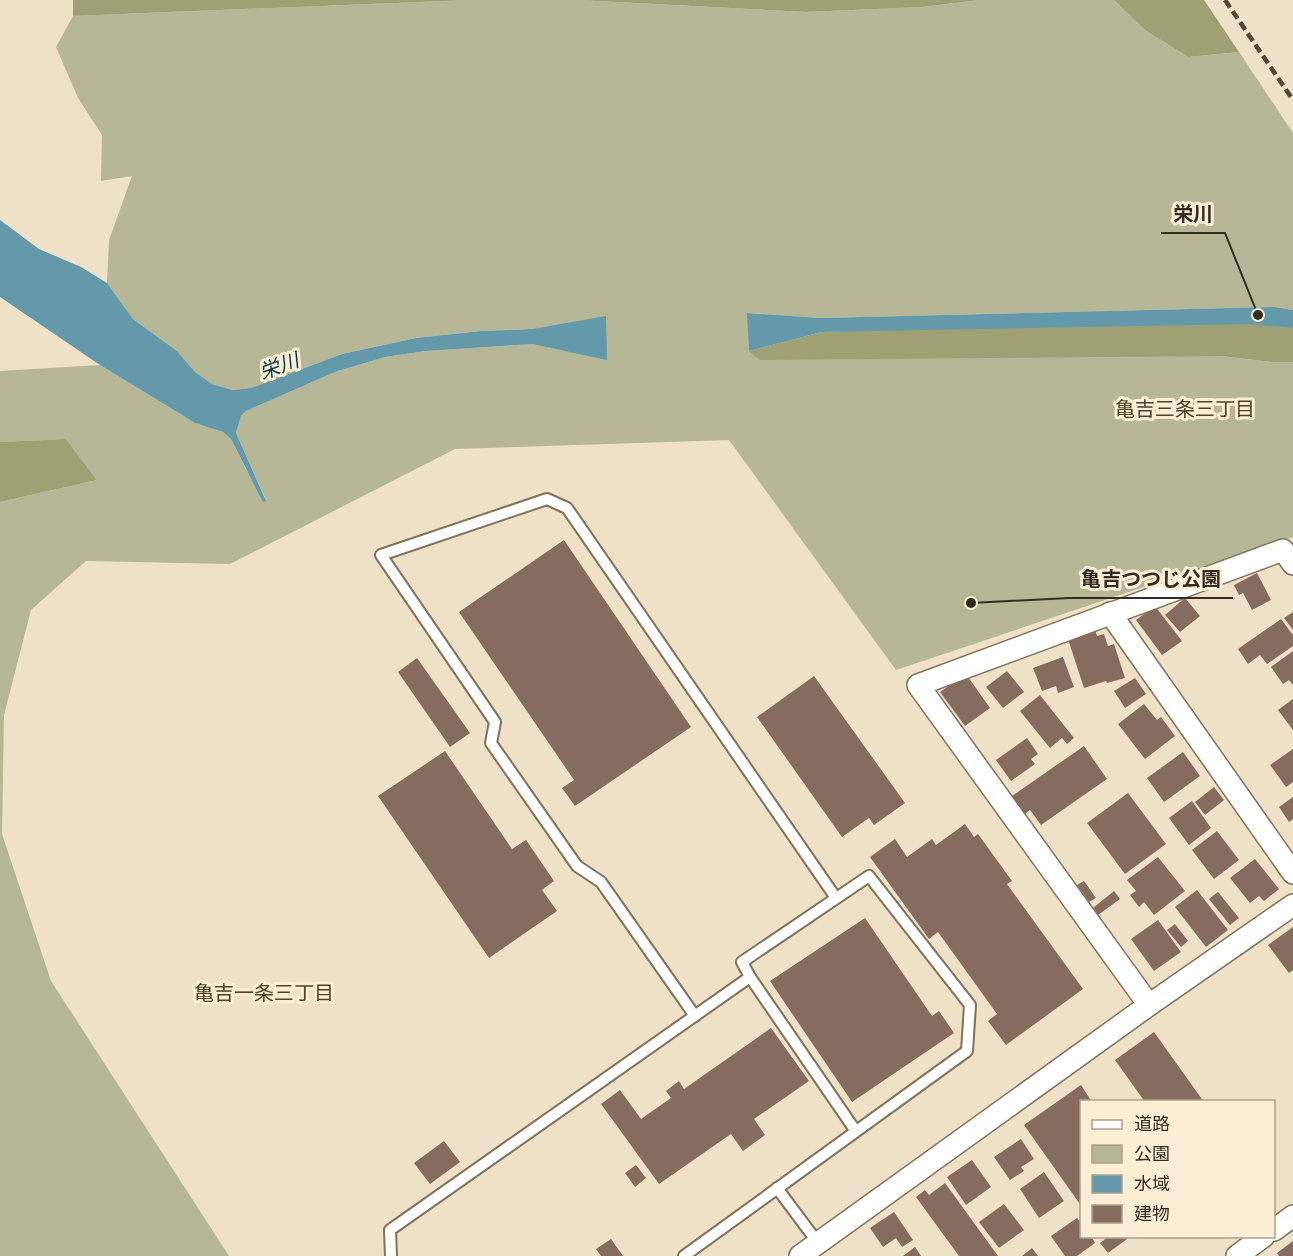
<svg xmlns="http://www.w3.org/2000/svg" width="1293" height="1256" font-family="'Titillium Web','Noto Sans JP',sans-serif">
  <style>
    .green { fill: #b5b797 }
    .forest { fill: #9fa174 }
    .water { fill: #6399aa }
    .building { fill: #856c5f }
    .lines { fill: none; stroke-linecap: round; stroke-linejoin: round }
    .lane-casing { stroke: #7f735b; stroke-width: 14 }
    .street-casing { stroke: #7f735b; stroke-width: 24 }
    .lane { stroke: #fff; stroke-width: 10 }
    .street { stroke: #fff; stroke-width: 21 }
    .rail { stroke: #4f493c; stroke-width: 4.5; stroke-dasharray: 9 4.5; stroke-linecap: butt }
    .labels { text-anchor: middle; stroke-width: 6; stroke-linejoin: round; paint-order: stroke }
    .water-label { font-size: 20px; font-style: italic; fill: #043946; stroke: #fceed4 }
    .neighbourhood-label { font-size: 20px; fill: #4d422c; stroke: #fceed4 }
    .leader { fill: none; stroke: #322d23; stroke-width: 2 }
    .callout-dot { fill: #322d23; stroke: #fceed4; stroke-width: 2 }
    .callout-label { font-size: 20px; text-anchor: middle; font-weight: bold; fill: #322d23; stroke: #fceed4; stroke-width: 6; stroke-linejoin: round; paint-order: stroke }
  </style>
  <rect width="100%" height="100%" fill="#eee1c7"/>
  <polygon class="green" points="469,0 578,0 806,12 922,7 980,0 1114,0 1145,30 1188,57 1239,52 1293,133 1293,310 1275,307 821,318 748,313 749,351 1221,356 1271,362 1293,362 1293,537 896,670 729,440 455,449 230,564 86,561 31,610 4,715 2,834 51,981 229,1256 0,1256 0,502 97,480 66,439 0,442 0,371 100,365 195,423 223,432 231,439 247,471 266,500 236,433 241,416 246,411 335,372 385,357 426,351 532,344 607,359 533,329 481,331 416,338 342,354 251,388 233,390 212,384 195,372 177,351 133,319 107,283 109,240 132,176 101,181 102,135 78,98 56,47 73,16"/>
  <g class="forest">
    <polygon points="73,0 469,0 73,16"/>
    <polygon points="578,0 980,0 922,7 806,12"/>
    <polygon points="1114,0 1204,0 1239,52 1188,57 1145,30"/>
    <polygon points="1293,310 1293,362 1271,362 1221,356 760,360 749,351 822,332"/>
    <polygon points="66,439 97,480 0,502 0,442"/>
  </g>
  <g class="water">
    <polygon points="0,220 39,249 81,267 107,283 133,319 177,351 195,372 212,384 233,390 251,388 342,354 416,338 481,331 533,329 606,316 607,360 532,344 426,351 385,357 335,372 246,411 241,416 236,433 266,501 263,502 231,439 223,432 195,423 100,365 0,297"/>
    <polygon points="1275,307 1293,310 1293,328 1250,324 822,332 749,351 747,313 821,318"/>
  </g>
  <g class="building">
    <polygon points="564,540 691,727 575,806 562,788 574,780 459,612"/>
    <polygon points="1257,573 1271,600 1252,610 1243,593 1239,595 1234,585"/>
    <polygon points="1185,598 1200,616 1180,632 1165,615"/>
    <polygon points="1155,606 1182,641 1162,655 1136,620"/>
    <polygon points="1293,612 1293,630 1284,618"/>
    <polygon points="1281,619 1293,635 1293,646 1267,664 1260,655 1248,664 1238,649"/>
    <polygon points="1095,630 1097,636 1104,634 1108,646 1114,644 1125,678 1107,683 1106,681 1084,688 1068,639"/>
    <polygon points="1293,651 1293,685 1289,680 1283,684 1271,667"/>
    <polygon points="1063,657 1074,687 1058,693 1056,686 1042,691 1033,668"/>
    <polygon points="417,658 470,733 450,747 398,672"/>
    <polygon points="1007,671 1024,692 1003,708 986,687"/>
    <polygon points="966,674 990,708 965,726 940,692"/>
    <polygon points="814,676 905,803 874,825 869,818 842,837 757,717"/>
    <polygon points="1135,678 1146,694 1125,708 1114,691"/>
    <polygon points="1040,695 1074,738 1067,744 1062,738 1050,748 1020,711"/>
    <polygon points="1293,699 1293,730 1278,710"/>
    <polygon points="1144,704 1157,720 1161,717 1175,736 1145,759 1118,724"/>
    <polygon points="1027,738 1038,754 1031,759 1035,764 1011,781 996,760"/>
    <polygon points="1084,746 1107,779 1041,825 1030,810 1025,814 1012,796"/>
    <polygon points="1293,749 1293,782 1286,787 1270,765"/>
    <polygon points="445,751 512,849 526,840 554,881 542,890 557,911 489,958 378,796"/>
    <polygon points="1183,752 1200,776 1164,802 1147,778"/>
    <polygon points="1214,787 1224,800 1205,815 1195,802"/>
    <polygon points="1128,793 1166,844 1125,874 1087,823"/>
    <polygon points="1293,797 1293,819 1289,822 1279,807"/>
    <polygon points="1192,801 1211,828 1189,845 1169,818"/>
    <polygon points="965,824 974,837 978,834 1012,881 1007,884 1083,989 1006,1045 988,1021 997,1014 938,932 929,939 870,857 895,839 907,857 932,839 936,845"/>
    <polygon points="1217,831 1239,860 1214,879 1192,850"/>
    <polygon points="1158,857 1185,891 1154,915 1144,902 1139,907 1130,895 1136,891 1127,880"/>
    <polygon points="1255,859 1279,889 1264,901 1259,896 1250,903 1230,878"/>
    <polygon points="1084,881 1096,898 1089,902 1077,885"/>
    <polygon points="1197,890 1228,930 1206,947 1175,907"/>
    <polygon points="1114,891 1120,899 1098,915 1093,908"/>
    <polygon points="1218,892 1239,918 1230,925 1209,899"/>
    <polygon points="865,918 932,1016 939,1011 954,1033 852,1102 770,981"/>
    <polygon points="1158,920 1181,952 1154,971 1131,939"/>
    <polygon points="1175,924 1188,941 1181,947 1167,930"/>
    <polygon points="1293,927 1293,970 1289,973 1268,945"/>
    <polygon points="771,1028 809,1081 754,1119 765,1135 743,1151 731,1134 659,1184 601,1104 620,1090 641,1119 671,1098 666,1091 679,1081 684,1089"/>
    <polygon points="1154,1032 1204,1102 1145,1102 1115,1060"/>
    <polygon points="1081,1085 1092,1102 1082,1102 1082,1207 1024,1125"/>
    <polygon points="1021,1139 1034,1159 1021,1167 1024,1171 1010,1180 994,1157"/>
    <polygon points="444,1141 460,1162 430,1184 414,1163"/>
    <polygon points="972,1160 991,1187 966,1205 947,1177"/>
    <polygon points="636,1165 646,1178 635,1187 625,1173"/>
    <polygon points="1044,1172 1064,1201 1039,1218 1020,1189"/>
    <polygon points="945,1183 998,1256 959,1256 916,1197 925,1190 929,1195"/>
    <polygon points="1004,1204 1024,1230 999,1248 979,1222"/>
    <polygon points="894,1212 913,1240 902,1247 896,1238 883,1247 870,1228"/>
    <polygon points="1077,1218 1082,1224 1082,1236 1091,1236 1095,1243 1077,1256 1065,1256 1051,1236"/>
    <polygon points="1109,1236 1125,1236 1127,1239 1108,1253 1100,1243"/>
    <polygon points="611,1239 623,1256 601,1256 596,1249"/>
    <polygon points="1293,1241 1293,1256 1279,1256 1277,1253"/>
    <polygon points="915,1247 921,1256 903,1256"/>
    <polygon points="1032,1248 1038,1256 1022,1256"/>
  </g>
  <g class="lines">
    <defs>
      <g id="lane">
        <polyline points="750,977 855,1130"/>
        <polyline points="695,1016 601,882 577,866 491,743 495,722 381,555 547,499 567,508 836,898"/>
        <polyline points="777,1188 818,1243"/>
        <polyline points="391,1256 390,1230 750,977 742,962 869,876 970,1005 967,1051 684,1256"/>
      </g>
      <g id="street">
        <polyline points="1110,613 1293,873"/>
        <polyline points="1149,1005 918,685 1283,550 1293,564"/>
        <polyline points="1274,1230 1293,1216"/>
        <polyline points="800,1256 1149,1005 1293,905"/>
        <polyline points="1237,1256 1264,1236"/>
      </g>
    </defs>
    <use href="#lane" class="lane-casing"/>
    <use href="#street" class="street-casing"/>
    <use href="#lane" class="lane"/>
    <use href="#street" class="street"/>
    <polyline class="rail" points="1225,0 1293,100"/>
  </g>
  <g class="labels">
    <g class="water-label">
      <text transform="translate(279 366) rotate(-20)" y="7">栄川</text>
    </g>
    <g class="neighbourhood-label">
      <text x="1185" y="416">亀吉三条三丁目</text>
      <text x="264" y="1000">亀吉一条三丁目</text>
    </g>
  </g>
  <path class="leader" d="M1258 315L1225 233H1161M971 603L1069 598H1233"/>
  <g class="callout-dot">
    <circle cx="1258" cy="315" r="6"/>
    <circle cx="971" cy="603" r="6"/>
  </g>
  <g class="callout-label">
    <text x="1193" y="221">栄川</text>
    <text x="1151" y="586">亀吉つつじ公園</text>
  </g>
  <rect x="1080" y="1100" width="195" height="138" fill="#fceed4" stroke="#aba18d" stroke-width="1.5"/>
  <rect x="1092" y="1120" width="30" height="9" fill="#ffffff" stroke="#aba18d" stroke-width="1.5"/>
  <text x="1134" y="1130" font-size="18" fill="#322d23">道路</text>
  <rect x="1092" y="1145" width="30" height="18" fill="#b5b797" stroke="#aba18d" stroke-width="1.5"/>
  <text x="1134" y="1160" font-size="18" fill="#322d23">公園</text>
  <rect x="1092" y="1175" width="30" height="18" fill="#6399aa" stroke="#aba18d" stroke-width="1.5"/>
  <text x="1134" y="1190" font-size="18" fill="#322d23">水域</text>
  <rect x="1092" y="1205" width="30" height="18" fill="#856c5f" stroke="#aba18d" stroke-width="1.5"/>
  <text x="1134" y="1220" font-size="18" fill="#322d23">建物</text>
</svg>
